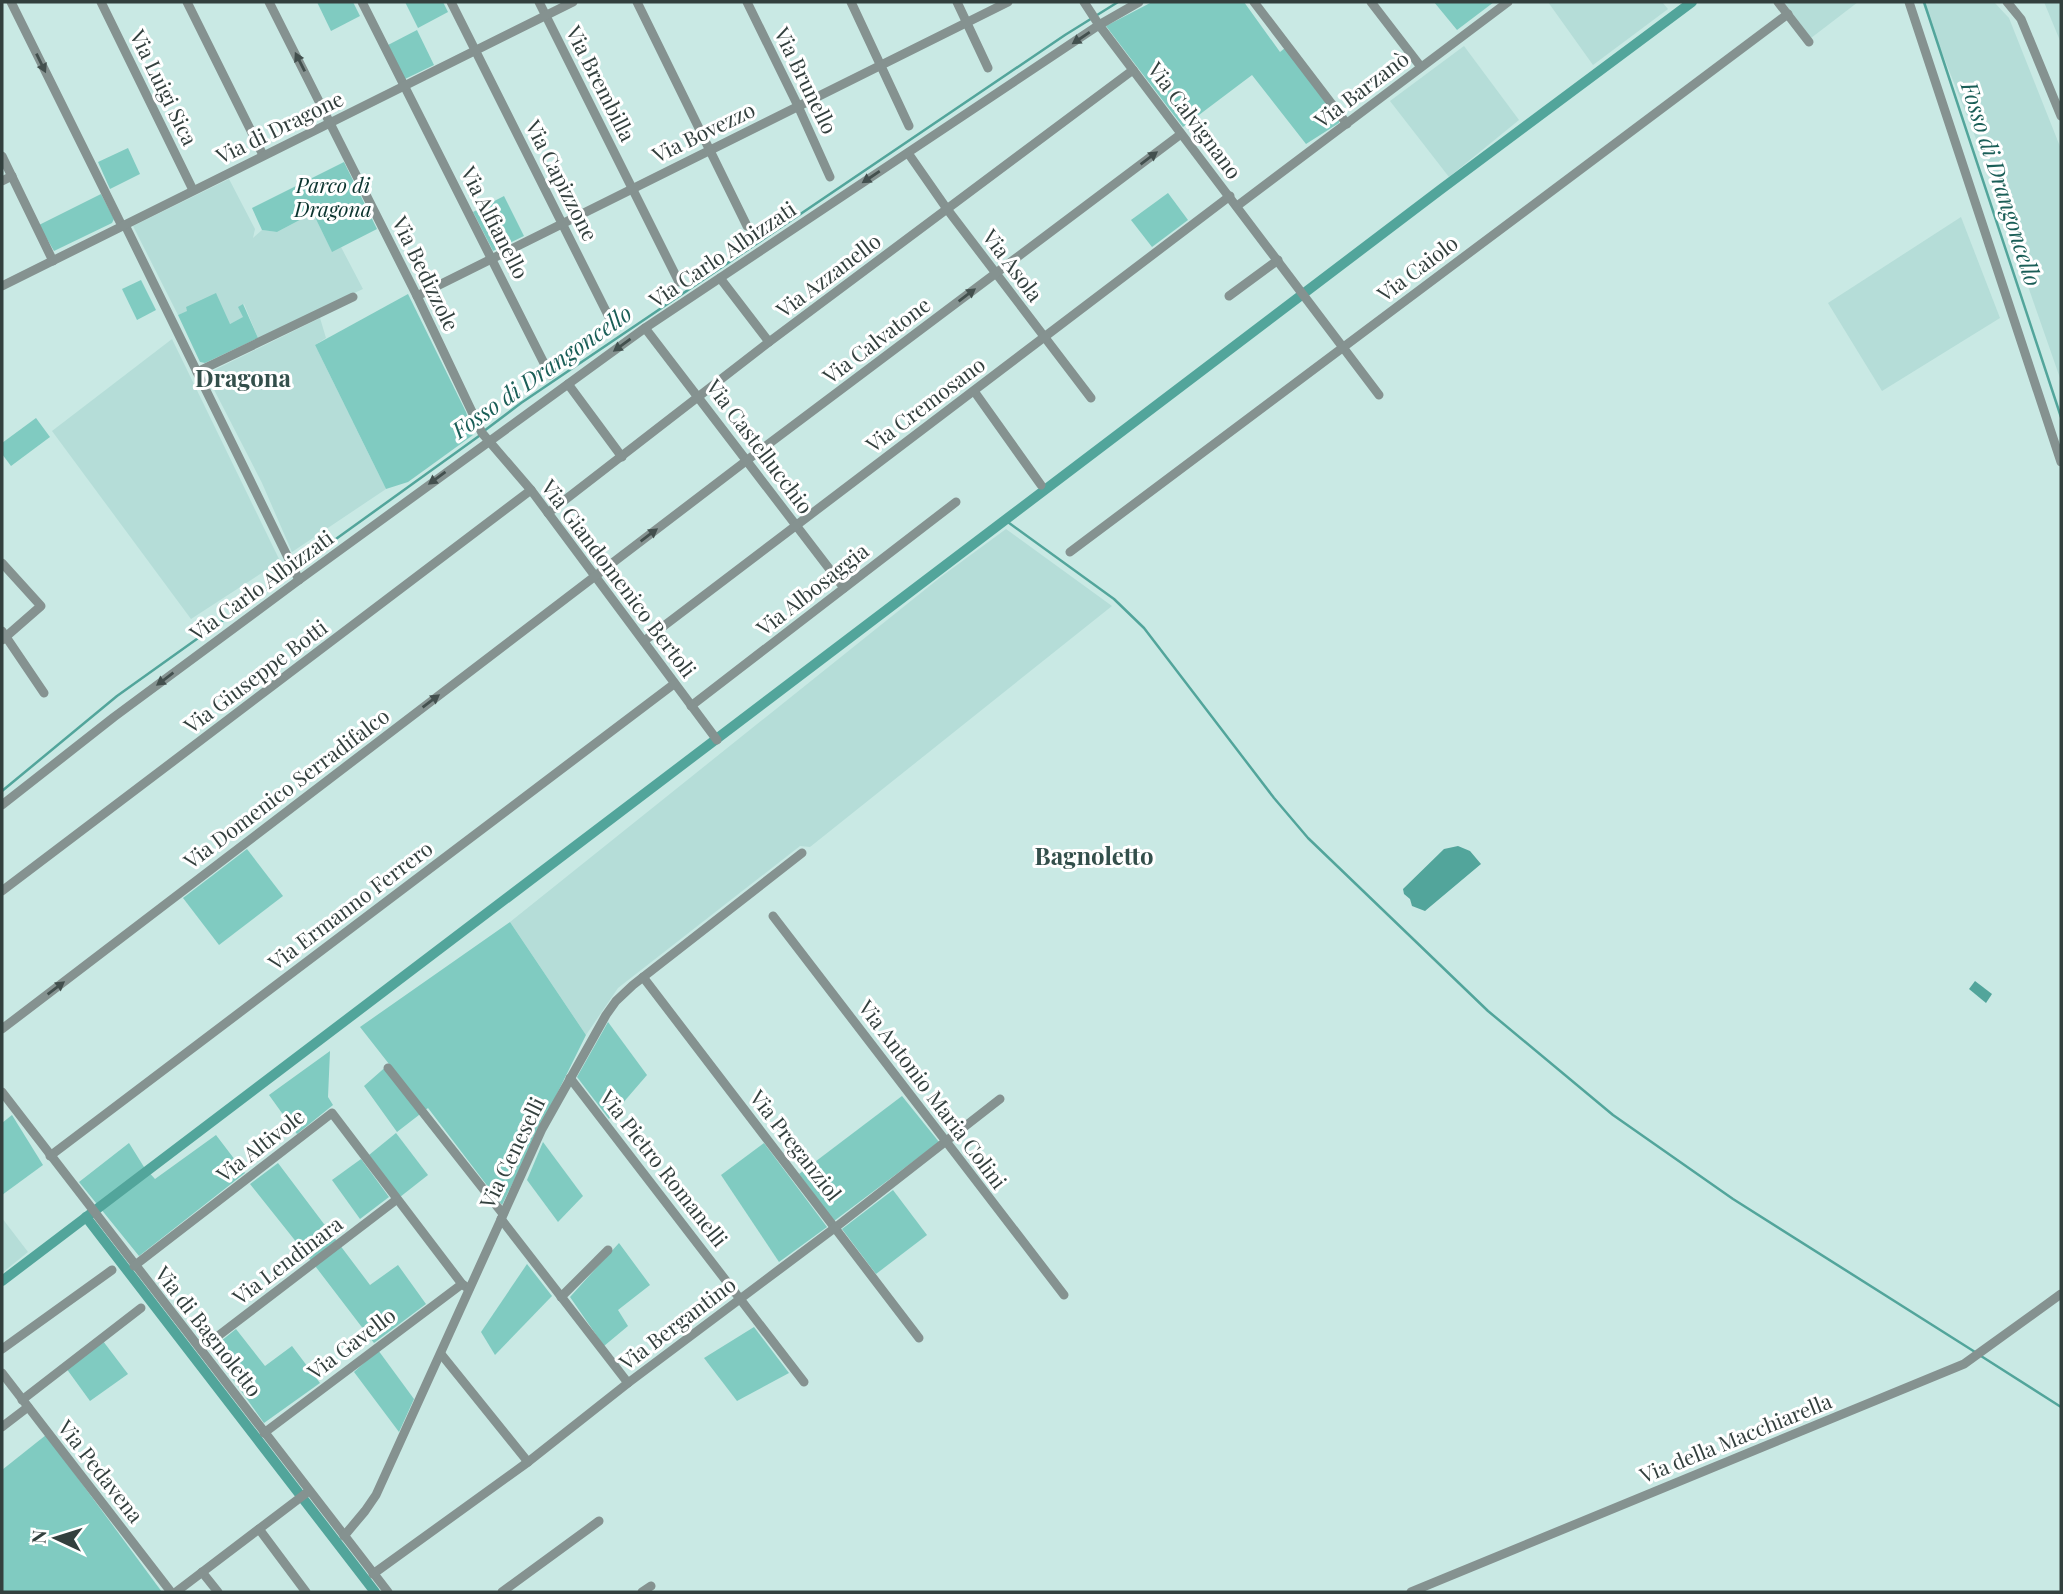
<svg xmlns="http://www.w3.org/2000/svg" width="2063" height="1594" font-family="'Playfair Display',serif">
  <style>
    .built { fill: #b5ddd8 }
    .green { fill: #80cbc1 }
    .water { fill: #52a59b }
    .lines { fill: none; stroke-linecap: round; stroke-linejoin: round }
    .stream { stroke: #52a59b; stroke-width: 2.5 }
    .canal { stroke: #52a59b; stroke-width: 10 }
    .minor { stroke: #859290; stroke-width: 9 }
    .oneway { fill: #43504e }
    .labels { text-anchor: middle; stroke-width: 6; stroke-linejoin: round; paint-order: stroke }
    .street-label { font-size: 21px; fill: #33403e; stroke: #fff }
    .park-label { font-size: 21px; font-style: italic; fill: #0b342f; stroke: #fff }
    .water-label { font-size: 23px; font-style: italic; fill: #1a5e57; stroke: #fff }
    .quarter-label { font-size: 24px; font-weight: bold; fill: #334f4b; stroke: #fff }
  </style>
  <rect width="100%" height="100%" fill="#c9e9e4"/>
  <g class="built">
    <polygon points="1548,2 1662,2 1668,9 1593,65"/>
    <polygon points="1784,2 1858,2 1811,38"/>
    <polygon points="1922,2 1994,2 2009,18 2061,149 2061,381 1982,154"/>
    <polygon points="2044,2 2061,2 2061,43"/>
    <polygon points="1464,46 1519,120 1449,177 1390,101"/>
    <polygon points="229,179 255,229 253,238 262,230 277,232 313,213 332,251 341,247 363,289 258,338 244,304 239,307 244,317 230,324 186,307 188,311 178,315 133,226"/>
    <polygon points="1961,217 2000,318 1882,391 1828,303"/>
    <polygon points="320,318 326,338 315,345 386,489 292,552 262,483 206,374"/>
    <polygon points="172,339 280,561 191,619 52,431"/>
    <polygon points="1006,529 1112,606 810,847 800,846 618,988 586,1035 510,922 942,576"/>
    <polygon points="2,1218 28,1252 2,1273"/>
  </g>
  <g class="green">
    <polygon points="317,2 353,2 360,16 331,31"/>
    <polygon points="405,2 443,2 448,12 418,28"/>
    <polygon points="1152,2 1244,2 1280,52 1285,48 1339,119 1339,123 1306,144 1252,75 1183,127 1106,26"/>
    <polygon points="1434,2 1494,2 1457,30"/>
    <polygon points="417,30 434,65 405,79 388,45"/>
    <polygon points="128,148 140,174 110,189 98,162"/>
    <polygon points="344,162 377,229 332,252 313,213 277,232 262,230 252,208"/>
    <polygon points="1168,193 1188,220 1152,247 1131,220"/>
    <polygon points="101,194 114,219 112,223 54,251 39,225"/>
    <polygon points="504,196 524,236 493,251 473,212"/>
    <polygon points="141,280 156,310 137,320 122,289"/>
    <polygon points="216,293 230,324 243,317 238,307 243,304 258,338 205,363 200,362 178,315 187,311 186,307"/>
    <polygon points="408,294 466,412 473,435 408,482 386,489 315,345"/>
    <polygon points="36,418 50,437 11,466 2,454 2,443"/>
    <polygon points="247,849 283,896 219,945 183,898"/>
    <polygon points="510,922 586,1035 502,1205 428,1108 397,1132 364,1086 389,1064 360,1027"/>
    <polygon points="608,1022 647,1075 609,1119 577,1077"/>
    <polygon points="330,1051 328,1097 333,1105 297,1134 269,1095"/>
    <polygon points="902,1096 939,1142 834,1221 799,1174"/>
    <polygon points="12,1115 43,1165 2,1195 2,1123"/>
    <polygon points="396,1133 428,1175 400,1197 369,1155"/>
    <polygon points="216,1135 245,1173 139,1256 79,1182 129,1143 144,1167 155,1179"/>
    <polygon points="543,1142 583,1196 558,1222 527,1180"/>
    <polygon points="764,1143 827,1227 779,1262 721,1175"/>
    <polygon points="361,1159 389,1197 360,1219 332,1180"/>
    <polygon points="278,1163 370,1285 398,1265 426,1304 374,1343 309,1258 250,1184"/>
    <polygon points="893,1190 927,1235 876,1274 842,1229"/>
    <polygon points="619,1243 650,1285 618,1310 628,1326 604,1346 570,1297"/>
    <polygon points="527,1264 552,1296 495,1355 481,1332"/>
    <polygon points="754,1327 789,1373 737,1401 704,1358"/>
    <polygon points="236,1329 265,1366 292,1346 320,1383 264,1423 211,1349"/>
    <polygon points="103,1341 128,1374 90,1401 66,1368"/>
    <polygon points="378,1350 414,1399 399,1432 354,1372"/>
    <polygon points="46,1435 162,1592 2,1592 2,1470"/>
  </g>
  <g class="water">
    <polygon points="1458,846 1470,851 1481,864 1425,911 1412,906 1410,899 1404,894 1403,889 1444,849"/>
    <polygon points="1975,981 1992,994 1986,1003 1969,989"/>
  </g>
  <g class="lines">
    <g class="stream">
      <polyline points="1924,2 2061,417"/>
      <polyline points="484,431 521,403 1065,35 1118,2"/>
      <polyline points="1005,520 1114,599 1144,628 1274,798 1308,838 1488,1011 1613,1115 1733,1199 1975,1352"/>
      <polyline points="297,567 479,436"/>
      <polyline points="2,791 117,696 292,571"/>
      <polyline points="1981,1356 2061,1407"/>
    </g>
    <g class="canal">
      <polyline points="86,1217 375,1592"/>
      <polyline points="2,1281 1440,190 1692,2"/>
    </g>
    <g class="minor">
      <polyline points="11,2 122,226"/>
      <polyline points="101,2 193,190"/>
      <polyline points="187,2 263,155"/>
      <polyline points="269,2 417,296 482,433 531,490 717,740"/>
      <polyline points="362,2 550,375"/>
      <polyline points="451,2 614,327"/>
      <polyline points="539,2 679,282"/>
      <polyline points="637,2 747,226"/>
      <polyline points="747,2 798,106 830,177"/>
      <polyline points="851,2 909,126"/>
      <polyline points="957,2 988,68"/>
      <polyline points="1084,2 1099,25 1379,395"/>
      <polyline points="1254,2 1347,124"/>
      <polyline points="1371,2 1421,67"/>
      <polyline points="1778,2 1809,42"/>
      <polyline points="1909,2 2061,462"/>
      <polyline points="2007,2 2021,19 2061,116"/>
      <polyline points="908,153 947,209 1091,398"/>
      <polyline points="2,156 53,261"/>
      <polyline points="2,181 12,176"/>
      <polyline points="1237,206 1508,2"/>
      <polyline points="125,225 299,580"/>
      <polyline points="720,278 769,342"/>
      <polyline points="2,286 573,2"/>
      <polyline points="417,296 1008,2"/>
      <polyline points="1229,296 1278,260"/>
      <polyline points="645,328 844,588"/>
      <polyline points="197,372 353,297"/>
      <polyline points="568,384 622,457"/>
      <polyline points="974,391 1041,485"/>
      <polyline points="548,513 769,342 1133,70"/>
      <polyline points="1070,552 1788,14"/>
      <polyline points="2,563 41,606 2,640"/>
      <polyline points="2,631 44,693"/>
      <polyline points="644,641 1230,196"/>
      <polyline points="691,706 956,502"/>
      <polyline points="2,805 114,717 299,580 645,328 1099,25 1139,2"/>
      <polyline points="2,891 531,490"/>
      <polyline points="773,916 1064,1295"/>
      <polyline points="643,977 919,1338"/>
      <polyline points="2,1029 746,461 1181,134"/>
      <polyline points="388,1068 503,1214"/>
      <polyline points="570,1078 804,1382"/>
      <polyline points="2,1092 388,1592"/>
      <polyline points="50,1156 674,684"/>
      <polyline points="501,1219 628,1383"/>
      <polyline points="134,1266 332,1113 462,1284 469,1289"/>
      <polyline points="561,1297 608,1250"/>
      <polyline points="2,1349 112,1270"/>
      <polyline points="201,1349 396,1200"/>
      <polyline points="441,1354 528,1462"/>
      <polyline points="2,1373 171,1592"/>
      <polyline points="22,1400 141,1308"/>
      <polyline points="2,1427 28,1407"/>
      <polyline points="264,1433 462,1284"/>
      <polyline points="259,1529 306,1592"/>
      <polyline points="344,1536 365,1511 376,1495 542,1129 606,1015 616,1001 633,985 802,853"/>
      <polyline points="202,1572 218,1592"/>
      <polyline points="373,1574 528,1462 628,1383 836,1227 1000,1099"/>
      <polyline points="176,1592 309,1491"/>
      <polyline points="502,1592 599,1521"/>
      <polyline points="642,1592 651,1586"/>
      <polyline points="1411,1592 1964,1364 2061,1294"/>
    </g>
  </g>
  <defs><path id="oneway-solid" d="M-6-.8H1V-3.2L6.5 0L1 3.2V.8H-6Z" transform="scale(1.75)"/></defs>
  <g class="oneway">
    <use href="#oneway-solid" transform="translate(1081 38) rotate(146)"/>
    <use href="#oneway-solid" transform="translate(300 62) rotate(-117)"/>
    <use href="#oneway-solid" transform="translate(41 63) rotate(64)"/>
    <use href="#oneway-solid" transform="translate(1149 158) rotate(-37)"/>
    <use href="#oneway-solid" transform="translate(871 177) rotate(146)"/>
    <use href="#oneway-solid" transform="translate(967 295) rotate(-37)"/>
    <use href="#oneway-solid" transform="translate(622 345) rotate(144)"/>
    <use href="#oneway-solid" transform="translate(437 478) rotate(144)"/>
    <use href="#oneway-solid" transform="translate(649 535) rotate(-37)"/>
    <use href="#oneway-solid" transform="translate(165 679) rotate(143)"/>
    <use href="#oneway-solid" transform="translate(431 701) rotate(-37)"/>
    <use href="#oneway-solid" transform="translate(56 988) rotate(-37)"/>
  </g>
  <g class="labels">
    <g class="street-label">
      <text transform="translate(805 81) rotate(64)" y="7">Via Brunello</text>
      <text transform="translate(600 84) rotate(63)" y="7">Via Brembilla</text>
      <text transform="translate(163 88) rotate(64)" y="7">Via Luigi Sica</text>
      <text transform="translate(1362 90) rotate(-37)" y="7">Via Barzanò</text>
      <text transform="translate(1194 121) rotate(53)" y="7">Via Calvignano</text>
      <text transform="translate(280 128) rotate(-26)" y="7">Via di Dragone</text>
      <text transform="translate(704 133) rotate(-26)" y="7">Via Bovezzo</text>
      <text transform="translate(561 181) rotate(63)" y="7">Via Capizzone</text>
      <text transform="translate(494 223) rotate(63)" y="7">Via Alfianello</text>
      <text transform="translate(723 255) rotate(-34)" y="7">Via Carlo Albizzati</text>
      <text transform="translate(1012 266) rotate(53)" y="7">Via Asola</text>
      <text transform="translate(1418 269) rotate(-37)" y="7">Via Caiolo</text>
      <text transform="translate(425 274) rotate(64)" y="7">Via Bedizzole</text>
      <text transform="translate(829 276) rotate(-37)" y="7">Via Azzanello</text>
      <text transform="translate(877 341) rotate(-37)" y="7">Via Calvatone</text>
      <text transform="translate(926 405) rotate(-37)" y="7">Via Cremosano</text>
      <text transform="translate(759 447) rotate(53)" y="7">Via Castellucchio</text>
      <text transform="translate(618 579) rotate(53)" y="7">Via Giandomenico Bertoli</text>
      <text transform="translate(262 586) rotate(-36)" y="7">Via Carlo Albizzati</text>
      <text transform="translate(813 590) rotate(-38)" y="7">Via Albosaggia</text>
      <text transform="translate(256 677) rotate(-37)" y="7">Via Giuseppe Botti</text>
      <text transform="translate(287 789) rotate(-37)" y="7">Via Domenico Serradifalco</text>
      <text transform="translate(351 906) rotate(-37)" y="7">Via Ermanno Ferrero</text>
      <text transform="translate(932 1095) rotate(53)" y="7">Via Antonio Maria Colini</text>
      <text transform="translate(261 1146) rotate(-38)" y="7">Via Altivole</text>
      <text transform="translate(795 1146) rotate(52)" y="7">Via Preganziol</text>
      <text transform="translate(513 1153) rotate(-64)" y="7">Via Ceneselli</text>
      <text transform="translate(663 1169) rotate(52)" y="7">Via Pietro Romanelli</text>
      <text transform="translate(288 1261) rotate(-37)" y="7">Via Lendinara</text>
      <text transform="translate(678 1324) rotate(-37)" y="7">Via Bergantino</text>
      <text transform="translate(208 1332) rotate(52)" y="7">Via di Bagnoletto</text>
      <text transform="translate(352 1344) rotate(-37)" y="7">Via Gavello</text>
      <text transform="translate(1736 1439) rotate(-22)" y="7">Via della Macchiarella</text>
      <text transform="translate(100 1472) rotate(52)" y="7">Via Pedavena</text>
    </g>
    <g class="park-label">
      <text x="333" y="193">Parco di<tspan x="333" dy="24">Dragona</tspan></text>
    </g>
    <g class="water-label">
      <text transform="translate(2001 184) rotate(72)" y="8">Fosso di Drangoncello</text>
      <text transform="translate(542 372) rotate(-35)" y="8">Fosso di Drangoncello</text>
    </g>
    <g class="quarter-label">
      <text x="243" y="387">Dragona</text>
      <text x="1094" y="865">Bagnoletto</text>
    </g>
  </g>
  <rect width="2063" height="1594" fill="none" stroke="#33403e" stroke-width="7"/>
  <g transform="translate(56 1538) rotate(274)" stroke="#ffffff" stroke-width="5" paint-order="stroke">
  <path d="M0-5L12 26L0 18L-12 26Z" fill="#33403e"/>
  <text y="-10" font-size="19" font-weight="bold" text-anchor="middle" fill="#33403e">N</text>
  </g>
</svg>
